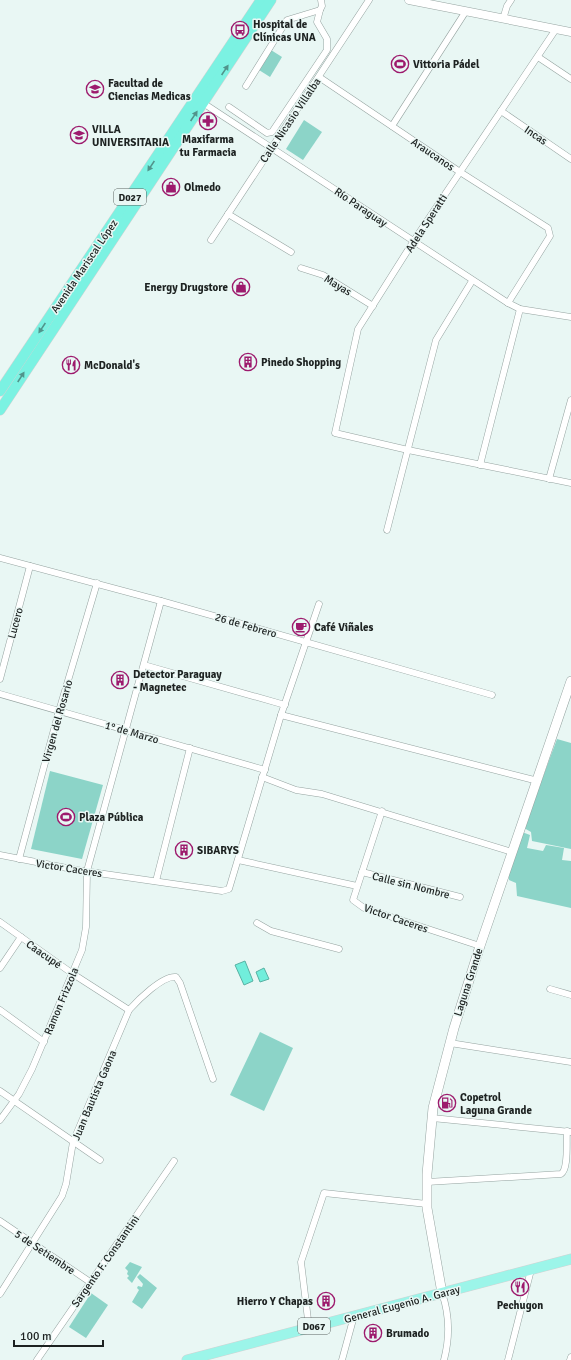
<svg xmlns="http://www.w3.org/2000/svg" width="571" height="1360" font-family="Signika,sans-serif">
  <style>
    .green { fill: #8cd4c8 }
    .water { fill: #71eedb; stroke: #58b1a3 }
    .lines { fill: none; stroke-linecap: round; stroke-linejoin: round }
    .minor-casing { stroke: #95a3a0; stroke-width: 7 }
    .tertiary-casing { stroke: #95a3a0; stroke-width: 9 }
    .secondary-casing { stroke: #95a3a0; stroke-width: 10 }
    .primary-casing { stroke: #d2d3d3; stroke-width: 11 }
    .trunk-casing { stroke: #d2d3d3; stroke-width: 11 }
    .minor { stroke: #fff; stroke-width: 6 }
    .tertiary { stroke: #fff; stroke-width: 8 }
    .secondary { stroke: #fff; stroke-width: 9 }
    .primary { stroke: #9cf5e9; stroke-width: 10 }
    .trunk { stroke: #7bf2e2; stroke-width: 10 }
    .oneway { fill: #51948b }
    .labels { text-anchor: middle; stroke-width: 3; stroke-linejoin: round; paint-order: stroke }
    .shield { fill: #e9f7f4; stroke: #5a6260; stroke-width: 1 }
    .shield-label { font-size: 10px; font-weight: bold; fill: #1d2221 }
    .poi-label { font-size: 11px; font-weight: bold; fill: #1d2221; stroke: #e9f7f4; text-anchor: start }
    .street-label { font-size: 11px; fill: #1d2221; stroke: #e9f7f4 }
  </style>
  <rect width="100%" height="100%" fill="#e9f7f4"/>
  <g class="green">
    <polygon points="271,50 282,57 270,77 259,70"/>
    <polygon points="304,120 322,132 303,160 286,149"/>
    <polygon points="557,739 571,743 571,849 532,841 531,832 524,828"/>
    <polygon points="50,771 103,785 82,859 31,849"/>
    <polygon points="522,832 530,835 527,848 543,851 546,845 564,848 562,860 571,861 571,908 517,896 516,883 509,880 508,871"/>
    <polygon points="260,1032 293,1048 264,1111 230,1095"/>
    <polygon points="130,1262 142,1267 132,1283 127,1278 129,1276 127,1274 128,1271 125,1268"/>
    <polygon points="140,1274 157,1288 142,1309 132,1302 139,1290 137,1288 138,1286 142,1287 143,1284 137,1277"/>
    <polygon points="91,1293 108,1305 86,1338 69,1327"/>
  </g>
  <g class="water">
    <polygon points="245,961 253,981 244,985 235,965"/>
    <polygon points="264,968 269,979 260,982 256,972"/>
  </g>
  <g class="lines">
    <defs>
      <g id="minor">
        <polyline points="503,19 507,6 511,0"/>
        <polyline points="556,29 413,242 358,329 335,433 408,450 571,483"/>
        <polyline points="538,57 571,79"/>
        <polyline points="319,77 460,172 548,228 550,236 508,303"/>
        <polyline points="246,86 287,20 320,10 322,6 321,0"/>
        <polyline points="203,103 508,303 520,309 571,317"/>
        <polyline points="229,107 267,133 272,132 327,50 327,39 317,22 320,10"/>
        <polyline points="501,111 571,159"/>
        <polyline points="392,126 466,11"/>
        <polyline points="228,214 291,252"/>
        <polyline points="211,240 369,0"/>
        <polyline points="301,268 323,275 373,306"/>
        <polyline points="480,465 520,309"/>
        <polyline points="549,479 571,400"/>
        <polyline points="387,530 436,340 472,281"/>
        <polyline points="0,558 161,601 492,695"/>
        <polyline points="144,665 285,705"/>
        <polyline points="0,679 30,566"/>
        <polyline points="0,694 265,770"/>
        <polyline points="281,715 538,781"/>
        <polyline points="262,777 296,790 322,794 512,852"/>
        <polyline points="382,811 353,900 364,908 480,946"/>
        <polyline points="0,855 77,870 222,891 229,889 281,715 319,604"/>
        <polyline points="19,859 59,711 97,583"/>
        <polyline points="238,860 357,886"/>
        <polyline points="362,872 460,897"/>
        <polyline points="156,881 190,748"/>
        <polyline points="0,922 73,974 129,1010"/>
        <polyline points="257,923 271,931 339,949"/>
        <polyline points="0,968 21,937"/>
        <polyline points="550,989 571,995"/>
        <polyline points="0,1010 44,1042"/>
        <polyline points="450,1043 571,1062"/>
        <polyline points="0,1091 100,1160"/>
        <polyline points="432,1118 571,1132"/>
        <polyline points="0,1120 19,1094 32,1069 82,950 86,927 87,871 161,601"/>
        <path d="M427,1182L561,1174C569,1169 566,1141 567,1131"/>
        <polyline points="0,1221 90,1282"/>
        <path d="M442,1293C450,1316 450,1337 444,1360"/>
        <path d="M0,1294L62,1196L66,1184L73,1142L129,1010C138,1000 163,975 176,977L180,983L213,1079"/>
        <polyline points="309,1328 301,1262 324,1193 427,1204"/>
        <polyline points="37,1360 174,1161"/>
        <polyline points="342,1360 354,1316"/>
        <polyline points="508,1360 531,1270"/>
        <polyline points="570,1360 571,1357"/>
      </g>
      <polyline id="tertiary" points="409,0 571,32"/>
      <polyline id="secondary" points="442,1293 427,1208 427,1174 433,1108 454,1028 480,946 571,681"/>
      <polyline id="primary" points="187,1360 571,1259"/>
      <g id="trunk">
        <polyline points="0,391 261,0"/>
        <polyline points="0,410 271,0"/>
      </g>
    </defs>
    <use href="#minor" class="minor-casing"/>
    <use href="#tertiary" class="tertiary-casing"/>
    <use href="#secondary" class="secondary-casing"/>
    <use href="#primary" class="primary-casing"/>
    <use href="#trunk" class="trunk-casing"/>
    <use href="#minor" class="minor"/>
    <use href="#tertiary" class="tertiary"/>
    <use href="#secondary" class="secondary"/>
    <use href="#primary" class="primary"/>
    <use href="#trunk" class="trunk"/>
  </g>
  <defs><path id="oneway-solid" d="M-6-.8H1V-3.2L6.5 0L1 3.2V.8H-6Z"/></defs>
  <g class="oneway">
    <use href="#oneway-solid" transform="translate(225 70) rotate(-56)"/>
    <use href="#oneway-solid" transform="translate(194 116) rotate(-56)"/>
    <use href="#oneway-solid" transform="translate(151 166) rotate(124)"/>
    <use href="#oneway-solid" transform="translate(42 328) rotate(124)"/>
    <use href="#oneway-solid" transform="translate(21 377) rotate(-57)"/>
  </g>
  <defs>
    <symbol id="bus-ring" viewBox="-11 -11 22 22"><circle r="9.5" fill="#e9f7f4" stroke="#9d1a6d" stroke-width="1.5"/><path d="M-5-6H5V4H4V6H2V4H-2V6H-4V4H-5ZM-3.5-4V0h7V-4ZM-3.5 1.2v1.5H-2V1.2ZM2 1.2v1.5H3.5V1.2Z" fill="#9d1a6d"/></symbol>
    <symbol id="stadium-ring" viewBox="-11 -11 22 22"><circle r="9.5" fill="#e9f7f4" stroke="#9d1a6d" stroke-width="1.5"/><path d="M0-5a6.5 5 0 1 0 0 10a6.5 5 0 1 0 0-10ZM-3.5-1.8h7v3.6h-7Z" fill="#9d1a6d"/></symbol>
    <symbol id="university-ring" viewBox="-11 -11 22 22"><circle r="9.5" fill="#e9f7f4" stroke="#9d1a6d" stroke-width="1.5"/><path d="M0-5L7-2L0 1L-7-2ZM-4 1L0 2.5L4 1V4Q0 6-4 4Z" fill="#9d1a6d"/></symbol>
    <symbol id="pharmacy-ring" viewBox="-11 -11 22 22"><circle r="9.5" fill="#e9f7f4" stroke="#9d1a6d" stroke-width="1.5"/><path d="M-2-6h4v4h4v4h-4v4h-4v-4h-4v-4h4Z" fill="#9d1a6d"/></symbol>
    <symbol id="shop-ring" viewBox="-11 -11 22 22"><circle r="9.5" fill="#e9f7f4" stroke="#9d1a6d" stroke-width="1.5"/><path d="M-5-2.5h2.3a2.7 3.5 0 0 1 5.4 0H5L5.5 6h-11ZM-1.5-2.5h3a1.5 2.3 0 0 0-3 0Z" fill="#9d1a6d"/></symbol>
    <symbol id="building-ring" viewBox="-11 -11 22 22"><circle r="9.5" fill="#e9f7f4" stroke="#9d1a6d" stroke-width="1.5"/><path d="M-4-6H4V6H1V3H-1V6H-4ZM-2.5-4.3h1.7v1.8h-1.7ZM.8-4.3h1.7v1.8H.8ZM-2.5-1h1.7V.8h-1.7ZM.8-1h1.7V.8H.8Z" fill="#9d1a6d"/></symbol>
    <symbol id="restaurant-ring" viewBox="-11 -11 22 22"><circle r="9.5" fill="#e9f7f4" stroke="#9d1a6d" stroke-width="1.5"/><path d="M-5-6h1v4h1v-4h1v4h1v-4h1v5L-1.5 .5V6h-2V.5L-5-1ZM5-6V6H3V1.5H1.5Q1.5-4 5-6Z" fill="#9d1a6d"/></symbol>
    <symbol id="cafe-ring" viewBox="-11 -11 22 22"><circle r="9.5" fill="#e9f7f4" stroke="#9d1a6d" stroke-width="1.5"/><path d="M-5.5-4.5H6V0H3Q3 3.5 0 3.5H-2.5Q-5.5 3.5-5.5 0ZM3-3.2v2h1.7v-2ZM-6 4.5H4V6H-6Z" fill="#9d1a6d"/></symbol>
    <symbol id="fuel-ring" viewBox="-11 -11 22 22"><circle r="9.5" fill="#e9f7f4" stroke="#9d1a6d" stroke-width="1.5"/><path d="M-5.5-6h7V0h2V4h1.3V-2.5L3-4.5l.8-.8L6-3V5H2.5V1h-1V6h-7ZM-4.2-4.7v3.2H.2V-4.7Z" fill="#9d1a6d"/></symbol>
  </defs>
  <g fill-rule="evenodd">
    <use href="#bus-ring" x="230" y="20" width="20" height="20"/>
    <use href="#stadium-ring" x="390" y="54" width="20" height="20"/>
    <use href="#university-ring" x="85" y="79" width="20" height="20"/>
    <use href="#pharmacy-ring" x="198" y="111" width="20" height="20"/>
    <use href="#university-ring" x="69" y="125" width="20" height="20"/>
    <use href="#shop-ring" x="161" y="177" width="20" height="20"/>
    <use href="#shop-ring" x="231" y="277" width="20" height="20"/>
    <use href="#building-ring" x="238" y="352" width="20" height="20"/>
    <use href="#restaurant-ring" x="61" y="355" width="20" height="20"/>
    <use href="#cafe-ring" x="291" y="617" width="20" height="20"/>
    <use href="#building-ring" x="110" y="670" width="20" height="20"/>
    <use href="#stadium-ring" x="56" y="807" width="20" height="20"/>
    <use href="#building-ring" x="174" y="840" width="20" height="20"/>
    <use href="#fuel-ring" x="437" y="1093" width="20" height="20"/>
    <use href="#restaurant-ring" x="510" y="1277" width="20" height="20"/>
    <use href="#building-ring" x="316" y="1291" width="20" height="20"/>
    <use href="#building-ring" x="363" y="1323" width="20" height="20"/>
  </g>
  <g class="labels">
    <g class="shield">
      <rect x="114" y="189" width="32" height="16" rx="3"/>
      <rect x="298" y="1318" width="32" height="16" rx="3"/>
    </g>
    <g class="shield-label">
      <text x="130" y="201">D027</text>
      <text x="314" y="1330">D067</text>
    </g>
    <g class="poi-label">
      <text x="253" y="28">Hospital de<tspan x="253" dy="13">Clínicas UNA</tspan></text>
      <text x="413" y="68">Vittoria Pádel</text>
      <text x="108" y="87">Facultad de<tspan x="108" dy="13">Ciencias Medicas</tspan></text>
      <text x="92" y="133">VILLA<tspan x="92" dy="13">UNIVERSITARIA</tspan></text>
      <text x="208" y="143" text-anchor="middle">Maxifarma<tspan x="208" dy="13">tu Farmacia</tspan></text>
      <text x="184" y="191">Olmedo</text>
      <text x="228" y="291" text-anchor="end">Energy Drugstore</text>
      <text x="261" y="366">Pinedo Shopping</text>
      <text x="84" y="369">McDonald's</text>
      <text x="314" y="631">Café Viñales</text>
      <text x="133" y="678">Detector Paraguay<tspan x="133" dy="13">- Magnetec</tspan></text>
      <text x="79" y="821">Plaza Pública</text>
      <text x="197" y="854">SIBARYS</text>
      <text x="460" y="1101">Copetrol<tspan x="460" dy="13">Laguna Grande</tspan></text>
      <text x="313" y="1305" text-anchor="end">Hierro Y Chapas</text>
      <text x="520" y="1309" text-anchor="middle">Pechugon</text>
      <text x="386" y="1337">Brumado</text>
    </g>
    <g class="street-label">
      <text transform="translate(290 120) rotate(-56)" y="4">Calle Nicasio Villalba</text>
      <text transform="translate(536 135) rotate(34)" y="4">Incas</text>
      <text transform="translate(433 154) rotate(34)" y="4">Araucanos</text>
      <text transform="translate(361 207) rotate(34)" y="4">Río Paraguay</text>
      <text transform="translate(426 223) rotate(-57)" y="4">Adela Speratti</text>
      <text transform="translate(84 266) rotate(-56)" y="4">Avenida Mariscal López</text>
      <text transform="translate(338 285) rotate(31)" y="4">Mayas</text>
      <text transform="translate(15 623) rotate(-75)" y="4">Lucero</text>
      <text transform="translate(246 625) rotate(16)" y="4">26 de Febrero</text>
      <text transform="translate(57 721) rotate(-74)" y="4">Virgen del Rosario</text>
      <text transform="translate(132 732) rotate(16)" y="4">1° de Marzo</text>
      <text transform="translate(69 868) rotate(9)" y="4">Victor Caceres</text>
      <text transform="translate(411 885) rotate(14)" y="4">Calle sin Nombre</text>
      <text transform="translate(396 918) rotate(19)" y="4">Victor Caceres</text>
      <text transform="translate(44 954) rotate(35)" y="4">Caacupé</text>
      <text transform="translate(468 982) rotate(-72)" y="4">Laguna Grande</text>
      <text transform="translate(61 1001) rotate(-67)" y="4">Ramon Frizzola</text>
      <text transform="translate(94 1095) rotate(-67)" y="4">Juan Bautista Gaona</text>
      <text transform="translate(45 1252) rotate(34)" y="4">5 de Setiembre</text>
      <text transform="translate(105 1261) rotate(-55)" y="4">Sargento F. Constantini</text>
      <text transform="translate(402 1304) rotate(-15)" y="4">General Eugenio A. Garay</text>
    </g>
  </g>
  <path d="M14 1340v6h89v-6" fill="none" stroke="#1d2221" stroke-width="2"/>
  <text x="20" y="1340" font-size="12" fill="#1d2221" stroke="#e9f7f4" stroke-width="3" paint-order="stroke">100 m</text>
</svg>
